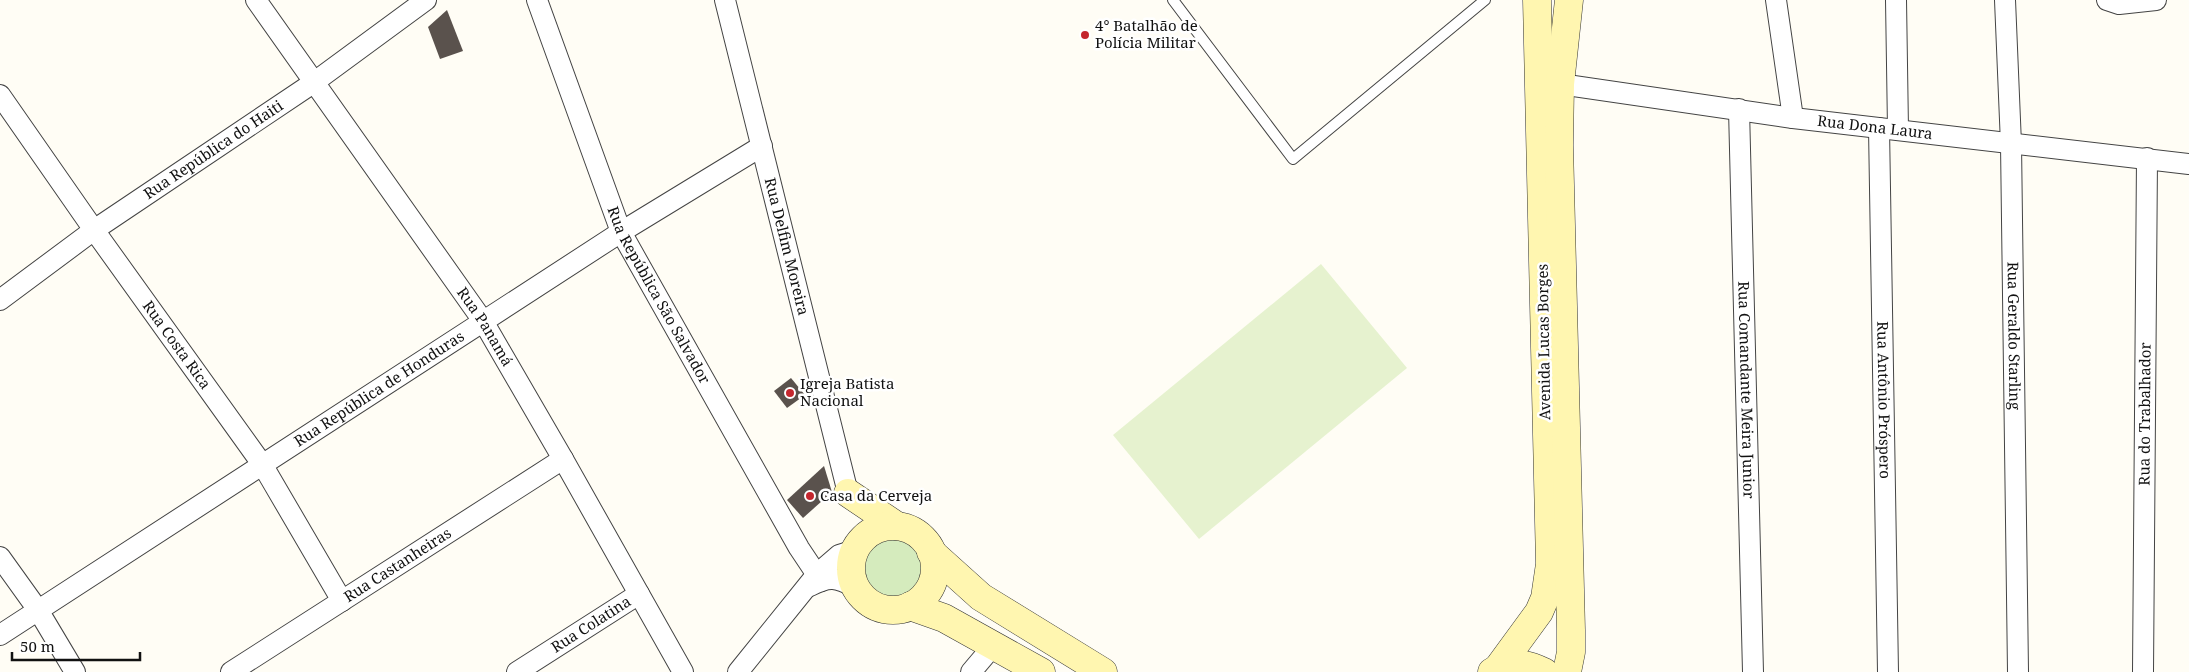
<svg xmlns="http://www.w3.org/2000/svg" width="2189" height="672" font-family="'Noto Serif',serif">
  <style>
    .green { fill: #d5ebbd }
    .pitch { fill: #e6f2cf }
    .building { fill: #5a524d }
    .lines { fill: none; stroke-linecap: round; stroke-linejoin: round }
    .lane-casing { stroke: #444; stroke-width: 12 }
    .street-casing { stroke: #444; stroke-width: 22 }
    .secondary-casing { stroke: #333; stroke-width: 29 }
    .lane { stroke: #fff; stroke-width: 10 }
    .street { stroke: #fff; stroke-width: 20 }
    .secondary { stroke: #fff6b0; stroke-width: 28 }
    .poi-dot { fill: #c4262e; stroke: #fff; stroke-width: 2 }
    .labels { text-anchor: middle; stroke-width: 5; stroke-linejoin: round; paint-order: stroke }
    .poi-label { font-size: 15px; fill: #111; stroke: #fff; text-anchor: start }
    .street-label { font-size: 15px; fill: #111; stroke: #fff }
  </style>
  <rect width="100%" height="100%" fill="#fffdf5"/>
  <circle class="green" cx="893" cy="567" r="35"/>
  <polygon class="pitch" points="1321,264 1407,368 1199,539 1113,435"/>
  <g class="building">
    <polygon points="447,10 463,51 440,59 428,27"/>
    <polygon points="791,378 805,395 787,408 774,391"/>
    <polygon points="824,466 832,492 803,518 787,500"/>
  </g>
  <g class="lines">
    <defs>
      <polyline id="lane" points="1173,0 1293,159 1485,0"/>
      <g id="street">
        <path id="s1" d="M256,0L483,321L563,459L683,672"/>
        <path id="s2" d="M537,0L621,232L799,548L821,581"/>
        <path id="s3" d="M725,0L848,493"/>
        <polyline points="1776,0 1793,118"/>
        <polyline points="1896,0 1898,129"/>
        <path id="s4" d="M2005,0L2011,144L2018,672"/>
        <polyline points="2107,0 2119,4 2156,0"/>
        <path id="s5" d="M1560,84L1793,118L2189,164"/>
        <path id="s6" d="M0,95L94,230L262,464L342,601"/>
        <path id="s7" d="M1739,109L1753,672"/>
        <path id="s8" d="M1879,128L1888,672"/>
        <path id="s9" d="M0,300L94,230L313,83L426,0"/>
        <polyline points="0,557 38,610 75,672"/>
        <path d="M810,586C830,576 835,577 855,587"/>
        <path id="s10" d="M0,635L621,232L762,146"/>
        <path id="s11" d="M231,672L563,459"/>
        <path id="s12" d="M517,672L639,594"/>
        <polyline points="738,672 817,574 839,555 855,550"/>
        <polyline points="971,672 993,646"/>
        <path id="s13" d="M2143,672L2147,158"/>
      </g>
      <g id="secondary">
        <polyline points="848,493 897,526"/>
        <circle cx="893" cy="568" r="42"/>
        <polyline points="931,552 981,597 1103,672"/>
        <polyline points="910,606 944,618 1041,672"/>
        <polyline points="1498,668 1539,612 1545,598 1550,564 1537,0"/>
        <path d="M1492,672C1510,660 1526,663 1544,672"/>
        <polyline points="1567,672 1571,652 1571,630 1559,145 1560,84 1569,0"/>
      </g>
    </defs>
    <use href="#lane" class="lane-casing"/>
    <use href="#street" class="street-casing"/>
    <use href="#secondary" class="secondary-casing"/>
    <use href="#lane" class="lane"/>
    <use href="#street" class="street"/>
    <use href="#secondary" class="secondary"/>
  </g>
  <g class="poi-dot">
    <circle cx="1085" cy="35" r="5"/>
    <circle cx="790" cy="393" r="5"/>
    <circle cx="810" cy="496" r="5"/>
  </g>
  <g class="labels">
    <g class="poi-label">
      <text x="1095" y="31">4° Batalhão de<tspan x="1095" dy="17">Polícia Militar</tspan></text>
      <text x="800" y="389">Igreja Batista<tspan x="800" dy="17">Nacional</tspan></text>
      <text x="820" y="501">Casa da Cerveja</text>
    </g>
    <g class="street-label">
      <text dy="5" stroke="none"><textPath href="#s5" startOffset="318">Rua Dona Laura</textPath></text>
      <text dy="5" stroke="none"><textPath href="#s9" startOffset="261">Rua República do Haiti</textPath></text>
      <text dy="5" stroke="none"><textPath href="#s3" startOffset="254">Rua Delfim Moreira</textPath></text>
      <text dy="5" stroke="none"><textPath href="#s2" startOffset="320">Rua República São Salvador</textPath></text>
      <text dy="5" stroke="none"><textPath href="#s1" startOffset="399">Rua Panamá</textPath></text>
      <text dy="5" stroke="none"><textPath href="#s4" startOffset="336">Rua Geraldo Starling</textPath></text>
      <text transform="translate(1544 342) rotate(-91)" y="5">Avenida Lucas Borges</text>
      <text dy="5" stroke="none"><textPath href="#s6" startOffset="306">Rua Costa Rica</textPath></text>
      <text dy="5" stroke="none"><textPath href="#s10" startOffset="452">Rua República de Honduras</textPath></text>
      <text dy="5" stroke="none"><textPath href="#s7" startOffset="281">Rua Comandante Meira Junior</textPath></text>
      <text dy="5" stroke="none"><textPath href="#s8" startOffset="272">Rua Antônio Próspero</textPath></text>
      <text dy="5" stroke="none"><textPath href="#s13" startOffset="258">Rua do Trabalhador</textPath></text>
      <text dy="5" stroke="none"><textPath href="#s11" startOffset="198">Rua Castanheiras</textPath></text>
      <text dy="5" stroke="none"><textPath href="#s12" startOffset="88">Rua Colatina</textPath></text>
    </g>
  </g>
  <path d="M12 652v8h128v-8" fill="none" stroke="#111111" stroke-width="2.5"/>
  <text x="20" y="652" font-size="15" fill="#111111" stroke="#ffffff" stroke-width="4" paint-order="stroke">50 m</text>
</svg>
